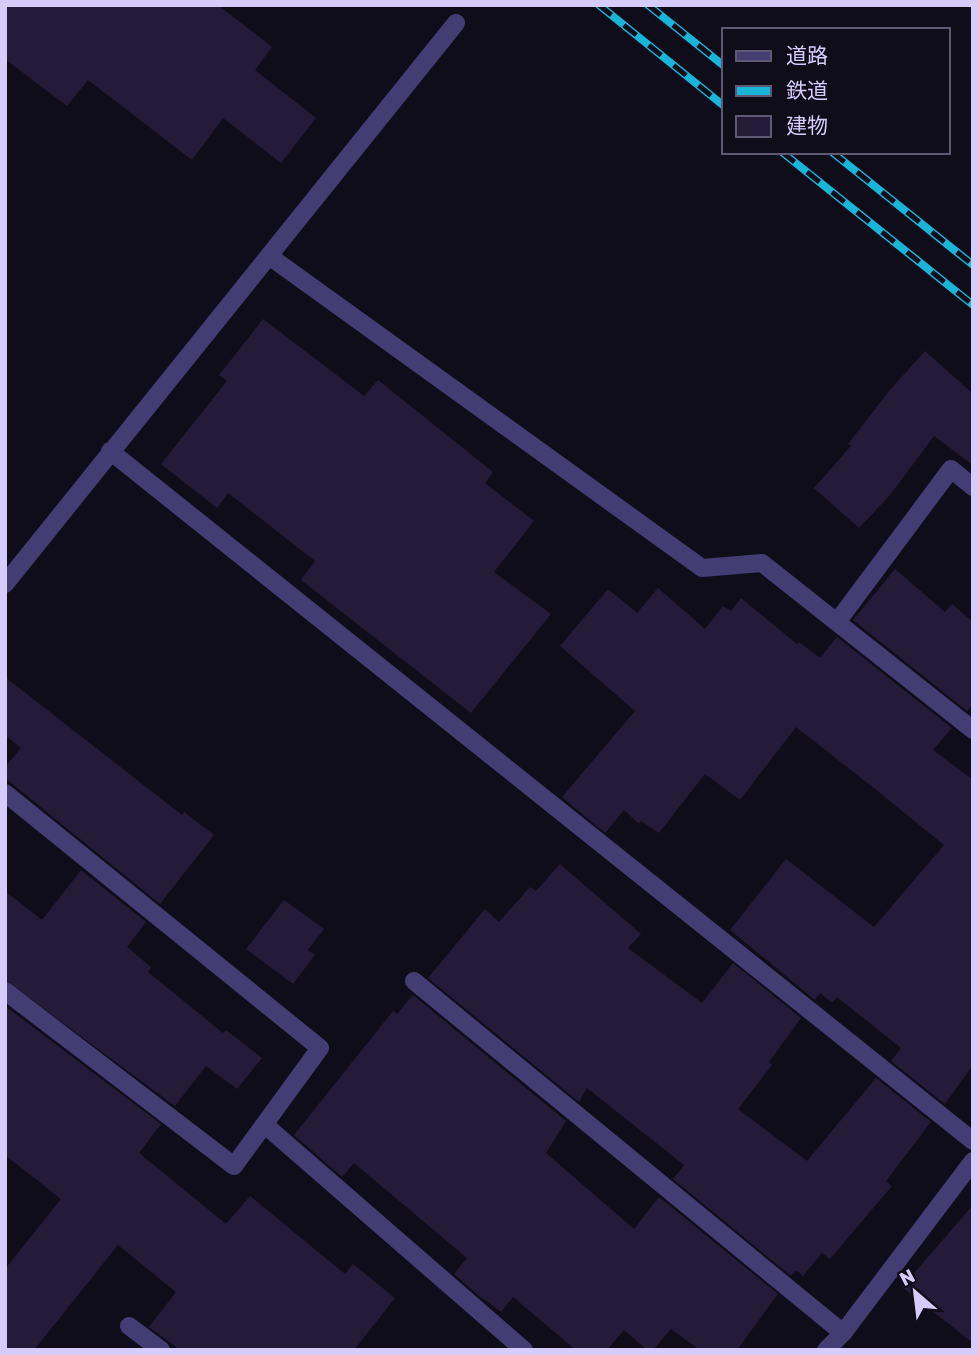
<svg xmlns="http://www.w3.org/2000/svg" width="978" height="1355" font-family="Rubik,'Noto Sans JP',sans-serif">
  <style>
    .building { fill: #241b39 }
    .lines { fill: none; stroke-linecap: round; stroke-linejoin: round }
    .minor { stroke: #443d74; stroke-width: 18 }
    .rail-casing { stroke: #19b5d8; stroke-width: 8 }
    .rail { stroke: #100d1a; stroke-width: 5; stroke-dasharray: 16; stroke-linecap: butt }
  </style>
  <rect width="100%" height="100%" fill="#100d1a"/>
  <g class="building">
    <polygon points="5,5 218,5 272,47 255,70 316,118 281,163 223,118 192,160 88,80 67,106 5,59"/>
    <polygon points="263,319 364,396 378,380 493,472 485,483 534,521 494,572 551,614 471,713 301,580 315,561 228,493 217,508 161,464 227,381 219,375"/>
    <polygon points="925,351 973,394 973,465 934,436 890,495 859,528 814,488 851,446 848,444 889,391"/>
    <polygon points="895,569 945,612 952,604 973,622 973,704 967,711 853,620"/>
    <polygon points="658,588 705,629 723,606 731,611 741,598 797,644 799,642 820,658 837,637 952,728 933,750 973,780 973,1065 945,1104 891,1061 901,1048 837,997 832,1003 820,993 815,1000 730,930 786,859 874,927 944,845 875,789 796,727 740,800 705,774 659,833 641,821 639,824 624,810 605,833 562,797 635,711 560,646 608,589 637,613"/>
    <polygon points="5,677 182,815 184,812 214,835 160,904 5,778 5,767 21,748 5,735"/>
    <polygon points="560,864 641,934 628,948 702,1003 733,963 801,1018 769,1062 772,1065 738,1109 807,1161 876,1078 931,1122 886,1181 892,1186 830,1259 822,1253 803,1276 796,1270 791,1276 673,1179 684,1165 587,1088 579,1102 428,978 485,909 499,922 530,887 536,891"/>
    <polygon points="81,870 146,922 127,947 151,967 148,972 223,1033 226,1030 262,1058 237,1089 206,1066 175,1106 5,980 5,891 42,920"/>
    <polygon points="284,900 324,929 308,950 315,955 293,984 246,949"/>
    <polygon points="413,995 566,1121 546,1153 634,1229 659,1197 778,1294 737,1350 700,1350 671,1329 653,1350 647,1350 624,1330 607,1350 576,1350 513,1297 501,1312 478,1295 454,1274 467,1258 354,1163 342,1177 294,1135 393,1011 397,1014"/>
    <polygon points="5,1006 161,1124 139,1153 226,1224 250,1196 345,1274 353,1264 395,1298 354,1350 180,1350 149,1327 176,1292 118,1245 34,1350 5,1350 5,1269 61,1199 5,1155"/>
    <polygon points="973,1205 973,1343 902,1287"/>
  </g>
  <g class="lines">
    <g class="minor">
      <polyline points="269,256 702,568 762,563 973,730"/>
      <polyline points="110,451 973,1141"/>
      <polyline points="5,584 456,23"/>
      <polyline points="837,622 951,469 973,487"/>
      <polyline points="5,793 320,1048 234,1166 5,991"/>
      <polyline points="414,981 843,1333"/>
      <polyline points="265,1125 524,1350"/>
      <polyline points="129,1326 161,1350"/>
      <polyline points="826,1350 843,1333 973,1161"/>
    </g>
    <defs>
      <g id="rail">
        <polyline points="599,5 724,106"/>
        <polyline points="648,5 724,66"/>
        <polyline points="782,152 973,305"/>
        <polyline points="832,152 973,265"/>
      </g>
    </defs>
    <use href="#rail" class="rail-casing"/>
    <use href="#rail" class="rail"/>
  </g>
  <rect width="978" height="1355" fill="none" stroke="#d5ccf9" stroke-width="14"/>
  <rect x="722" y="28" width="228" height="126" fill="#100d1a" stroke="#5f5973" stroke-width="2"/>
  <rect x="736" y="51" width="35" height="10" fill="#443d74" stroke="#5f5973" stroke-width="2"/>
  <text x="786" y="63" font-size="21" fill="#d5ccf9">道路</text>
  <rect x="736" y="86" width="35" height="10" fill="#19b5d8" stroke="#5f5973" stroke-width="2"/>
  <text x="786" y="98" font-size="21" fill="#d5ccf9">鉄道</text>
  <rect x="736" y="116" width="35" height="21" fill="#241b39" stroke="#5f5973" stroke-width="2"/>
  <text x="786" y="133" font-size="21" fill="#d5ccf9">建物</text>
  <g transform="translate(915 1292) rotate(332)" stroke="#100d1a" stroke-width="5" paint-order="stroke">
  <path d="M0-5L12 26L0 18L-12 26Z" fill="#d5ccf9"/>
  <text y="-10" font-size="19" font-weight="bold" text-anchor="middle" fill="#d5ccf9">N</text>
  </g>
</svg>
